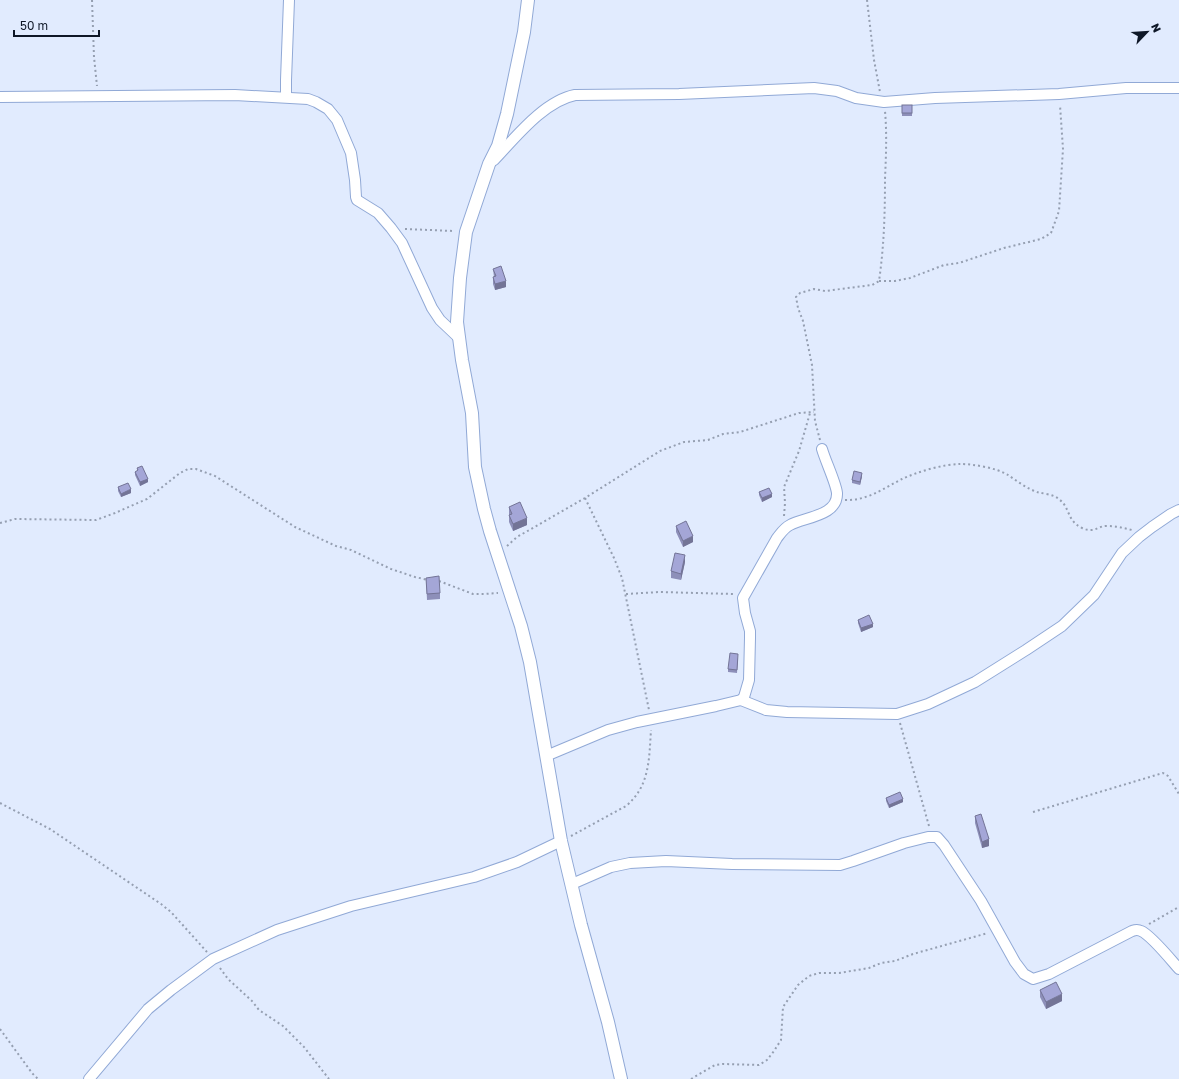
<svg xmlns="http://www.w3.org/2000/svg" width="1179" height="1079" font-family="'Golos Text',sans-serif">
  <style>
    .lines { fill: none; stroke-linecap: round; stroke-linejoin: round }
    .minor-casing { stroke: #91a9d6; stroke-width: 12 }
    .tertiary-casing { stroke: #91a9d6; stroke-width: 14 }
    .path { stroke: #959fb1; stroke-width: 2; stroke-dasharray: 2 3; stroke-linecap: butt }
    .minor { stroke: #fff; stroke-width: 10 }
    .tertiary { stroke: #fff; stroke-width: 12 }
    .wall { fill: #8d8fb9 }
    .shaded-wall { fill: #737496 }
    .building { fill: #a4a6d7; stroke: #737496 }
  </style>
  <rect width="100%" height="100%" fill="#e1ebfe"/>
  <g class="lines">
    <defs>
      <g id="minor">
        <polyline points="0,97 235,95 308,99 316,102 328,109 337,120 351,153 355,180 356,197 357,200 378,213 391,228 402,243 432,308 440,320 459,338"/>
        <polyline points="286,97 286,80 289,0"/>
        <path d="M494,160C515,138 544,101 575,95L679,94L814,88L837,91L856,98L884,102L935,98L1059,94L1126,88H1179"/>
        <polyline points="741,700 766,710 787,712 897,714 928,704 975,682 1026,650 1062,626 1094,595 1122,553 1139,537 1152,527 1171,514 1179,510"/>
        <path d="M546,756L608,730L637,722L716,706L741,700L744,697L749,680L750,638V631L745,613L743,598L777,538C781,533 784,528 790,525C805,517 838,516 837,493C836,483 825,460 822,449"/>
        <path d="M572,884L611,867L630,863L666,861L732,864L840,865L853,861L904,843L928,837H937L944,845L981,901L1015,962L1024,974L1033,979L1049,974L1132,931C1135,930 1137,929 1141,931C1151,935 1171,960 1179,969"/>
        <polyline points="89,1079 148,1009 171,990 213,959 277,930 351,906 474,877 517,862 561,841"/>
      </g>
      <polyline id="tertiary" points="528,0 524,32 507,114 498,146 489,164 466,232 460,278 457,322 462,360 472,413 475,467 484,509 490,531 521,626 530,662 561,841 581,925 608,1022 621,1079"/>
    </defs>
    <use href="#minor" class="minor-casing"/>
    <use href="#tertiary" class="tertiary-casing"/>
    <g class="path">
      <polyline points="92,0 94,57 97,86"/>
      <polyline points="867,0 874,60 880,92"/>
      <polyline points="405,229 454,231"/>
      <polyline points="879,281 895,281 910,278 944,265 959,263 1004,248 1041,239 1051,233 1059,211 1063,149 1060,105"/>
      <path d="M820,440L815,421L812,365L803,321L798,308L796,297L800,293L814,289L825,291L872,285L879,281C884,247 885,213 885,179C886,156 887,134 885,111"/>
      <polyline points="585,498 614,558 622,578 649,710"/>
      <path d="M845,500C867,501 884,488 902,479C917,472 943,464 961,464C973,464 997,468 1008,475C1017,481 1026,488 1037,492C1044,494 1054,494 1060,500C1070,508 1067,521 1082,528C1095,534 1098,525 1108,526C1116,526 1124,528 1132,530"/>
      <polyline points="784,516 785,503 784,487 799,451 810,413"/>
      <polyline points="0,523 15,519 96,520 115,513 147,499 180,473 188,469 196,469 215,476 295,527 336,546 351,550 391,569 415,577 428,580"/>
      <polyline points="507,546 517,537 585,498 660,451 684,442 708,440 723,434 740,432 799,413 814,412"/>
      <polyline points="439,581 473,594 484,594 498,593"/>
      <polyline points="626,594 660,592 733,594"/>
      <polyline points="900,723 929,826"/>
      <polyline points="0,803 50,829 161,904 171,912 207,952"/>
      <polyline points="1033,812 1163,773 1168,776 1179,794"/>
      <path d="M571,836L626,806C650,786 649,759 651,730"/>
      <polyline points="1149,924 1179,907"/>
      <polyline points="220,968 228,979 252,1001 259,1010 283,1026 304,1047 329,1079"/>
      <polyline points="0,1029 32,1073 38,1079"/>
      <polyline points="691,1079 715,1065 723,1064 759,1065 767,1060 774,1051 781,1040 783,1007 798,985 809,976 819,973 839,973 869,968 881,963 895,961 913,954 988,933"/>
    </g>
    <use href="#minor" class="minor"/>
    <use href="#tertiary" class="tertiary"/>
  </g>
  <g class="wall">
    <rect x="902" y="105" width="10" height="11"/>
    <polygon points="493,269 506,287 495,290 493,284 493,277 494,277"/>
    <polygon points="137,468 148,482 140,486 135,475 135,472 137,471"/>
    <polygon points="862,476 860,485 852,483 852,480"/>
    <polygon points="118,487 131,493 121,497 118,491"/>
    <polygon points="759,492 772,497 762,502 759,495"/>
    <polygon points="509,507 527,525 513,531 509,522"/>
    <polygon points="676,526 693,542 683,547 676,532"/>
    <polygon points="685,562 681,580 671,578 671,571"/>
    <polygon points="426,578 440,593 440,599 427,600"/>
    <polygon points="858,620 873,627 861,632 858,623"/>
    <polygon points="738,658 737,673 728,672 728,669"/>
    <polygon points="886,798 903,802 889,808 886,801"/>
    <polygon points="975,816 989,846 982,848 975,823"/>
    <polygon points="1040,990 1062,1001 1046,1009 1040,997"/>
  </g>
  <g class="shaded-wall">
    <polygon points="506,281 506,287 495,290 495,284"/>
    <polygon points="862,473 862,476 860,485 860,482"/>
    <polygon points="148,479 148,482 140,486 140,482"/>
    <polygon points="131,489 131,493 121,497 121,494"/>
    <polygon points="772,494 772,497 762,502 762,498"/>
    <polygon points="527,518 527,525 513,531 513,524"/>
    <polygon points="693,536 693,542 683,547 683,541"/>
    <polygon points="685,555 685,562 681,580 681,574"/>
    <polygon points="873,624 873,627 861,632 861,628"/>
    <polygon points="903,799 903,802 889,808 889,805"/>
    <polygon points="989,839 989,846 982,848 982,842"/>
    <polygon points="1062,994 1062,1001 1046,1009 1046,1002"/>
  </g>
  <g class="building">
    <rect x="902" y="105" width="10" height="8"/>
    <polygon points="501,266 506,281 495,284 493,277 496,276 493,269"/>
    <polygon points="142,466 148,479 140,482 135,472 138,470 137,468"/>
    <polygon points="854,471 862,473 860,482 852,480"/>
    <polygon points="128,483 131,489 121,494 118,487"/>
    <polygon points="769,488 772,494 762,498 759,492"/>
    <polygon points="520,502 527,518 513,524 509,515 512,514 509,507"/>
    <polygon points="686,521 693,536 683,541 676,526"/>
    <polygon points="675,553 685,555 681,574 671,571"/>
    <polygon points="439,576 440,593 427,594 426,578"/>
    <polygon points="869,615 873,624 861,628 858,620"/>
    <polygon points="730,653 738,654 737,670 728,669"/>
    <polygon points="900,792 903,799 889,805 886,798"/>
    <polygon points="981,814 989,839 982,842 975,816"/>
    <polygon points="1056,982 1062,994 1046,1002 1040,990"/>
  </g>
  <g transform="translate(1147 32) rotate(65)" stroke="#e1ebfe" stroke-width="3" paint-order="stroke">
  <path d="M0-3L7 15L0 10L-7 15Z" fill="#0e1727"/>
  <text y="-6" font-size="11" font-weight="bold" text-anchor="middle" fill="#0e1727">N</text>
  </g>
  <path d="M14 30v6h85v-6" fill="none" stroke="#0e1727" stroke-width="2"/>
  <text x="20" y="30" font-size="12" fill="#0e1727" stroke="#e1ebfe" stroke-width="3" paint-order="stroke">50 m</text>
</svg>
